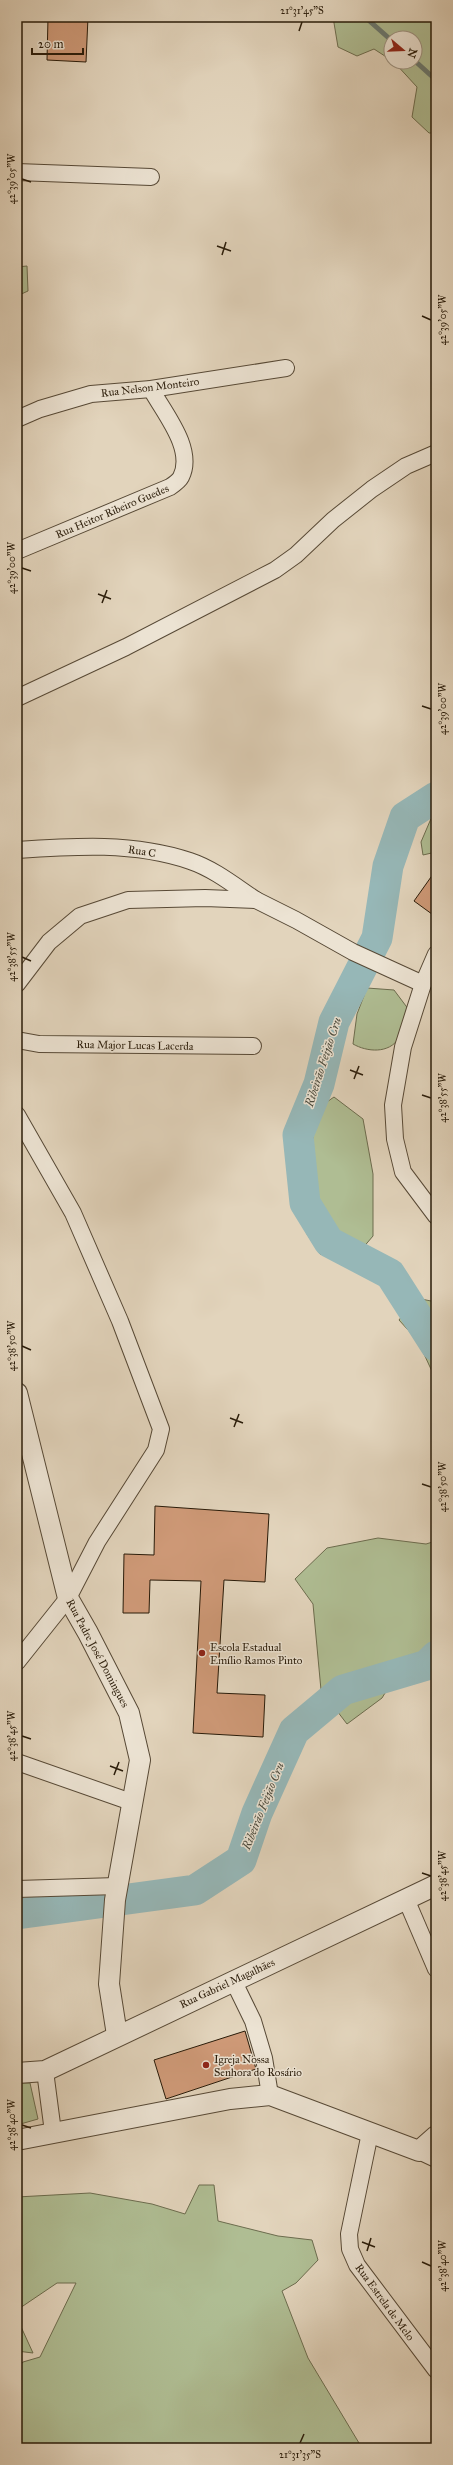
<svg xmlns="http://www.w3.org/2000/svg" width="453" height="2465" font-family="'IM FELL Great Primer',serif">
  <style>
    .green { fill: #afbd93; stroke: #6c6c4e }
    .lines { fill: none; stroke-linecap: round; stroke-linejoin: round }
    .stream { stroke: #6a7971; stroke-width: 5 }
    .river { stroke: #96b7b7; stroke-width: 31 }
    .building { fill: #ce9977; stroke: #291b09 }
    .minor-casing { stroke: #574936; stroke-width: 18 }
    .tertiary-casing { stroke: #574936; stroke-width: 22 }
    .minor { stroke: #ece3d3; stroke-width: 16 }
    .tertiary { stroke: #ece3d3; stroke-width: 20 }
    .ticks { fill: none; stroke: #291b09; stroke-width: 1.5 }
    .poi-dot { fill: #8f2418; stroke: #ece3d3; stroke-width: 1.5 }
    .labels { text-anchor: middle; stroke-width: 3; stroke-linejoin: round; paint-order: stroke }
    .street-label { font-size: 11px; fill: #291b09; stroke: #ece3d3 }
    .poi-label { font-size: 11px; fill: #291b09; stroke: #ece3d3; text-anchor: start }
    .water-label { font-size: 12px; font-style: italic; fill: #4a4a3d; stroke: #ece3d3 }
    .neatline { fill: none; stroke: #291b09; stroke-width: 1.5 }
    .ticks-label { font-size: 10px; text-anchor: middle; fill: #291b09 }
  </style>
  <rect width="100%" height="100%" fill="#e2d4bc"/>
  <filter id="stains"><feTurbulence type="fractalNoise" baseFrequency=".005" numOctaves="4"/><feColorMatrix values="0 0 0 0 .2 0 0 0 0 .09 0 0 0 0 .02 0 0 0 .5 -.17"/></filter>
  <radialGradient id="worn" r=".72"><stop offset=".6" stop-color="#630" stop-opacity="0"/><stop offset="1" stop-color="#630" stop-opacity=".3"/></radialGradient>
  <g class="green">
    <polygon points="333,17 436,17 436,133 429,133 412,117 417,87 394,62 415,62 415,38 391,38 391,60 374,49 357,56 338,47"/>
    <polygon points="27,266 28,291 17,296 17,267"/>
    <polygon points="436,807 436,852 423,855 421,842"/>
    <path d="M367,988L394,990L409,1010C406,1018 404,1031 399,1038C389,1054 367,1052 353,1044L357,1014Z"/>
    <polygon points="334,1097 363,1119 373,1174 373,1236 350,1263 320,1254 307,1234 312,1193 313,1130 318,1108"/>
    <polygon points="416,1298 436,1302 436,1380 418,1341 399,1320"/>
    <polygon points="378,1538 426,1544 436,1541 436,1654 407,1657 382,1698 347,1724 321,1690 313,1604 295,1579 327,1548"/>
    <polygon points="17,2083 30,2083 38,2119 17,2125"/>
    <polygon points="199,2185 214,2185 218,2221 278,2236 312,2240 318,2260 296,2283 282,2291 308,2358 362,2448 17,2448 17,2369 23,2362 40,2357 76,2283 57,2283 17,2310 17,2197 90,2193 152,2204 185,2214"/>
    <polygon points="17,2318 33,2353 17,2351"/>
  </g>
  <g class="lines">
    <g class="stream">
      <polyline points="365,17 391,40"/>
      <polyline points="415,61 436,80"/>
    </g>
    <g class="river">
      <polyline points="436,797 405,817 388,866 377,938 334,1022 319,1084 298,1135 305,1203 329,1242 390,1274 436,1346"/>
      <polyline points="17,1914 195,1890 241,1860 257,1813 294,1731 343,1690 427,1665 436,1656"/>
    </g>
  </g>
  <g class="building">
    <polygon points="52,17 88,17 86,62 47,60 48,18"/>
    <polygon points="436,870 436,917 414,901"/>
    <polygon points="155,1506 269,1514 265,1582 224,1580 217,1693 265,1695 263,1737 193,1733 201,1581 150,1580 149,1613 123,1613 124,1554 154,1555"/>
    <polygon points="245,2031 256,2069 166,2099 154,2060"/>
  </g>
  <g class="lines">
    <defs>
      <g id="minor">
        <polyline points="17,172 151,177"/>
        <polyline points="17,419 40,409 91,394 151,389 286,368"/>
        <path d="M17,551L170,487C173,485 179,481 181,477C195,449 164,413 151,389"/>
        <polyline points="17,698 126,647 275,570 296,555 333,520 372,489 406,466 436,453"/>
        <path d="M17,850C75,846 134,842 190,861C214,869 235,886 256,900"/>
        <polyline points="436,954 423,984 403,1047 393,1105 395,1139 403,1172 436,1216"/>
        <polyline points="17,984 49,942 80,916 128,900 205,898 256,900 296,920 353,952 423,984"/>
        <polyline points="17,1040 39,1044 253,1046"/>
        <polyline points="17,1115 73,1213 120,1321 161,1429 156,1450 97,1542 68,1598 17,1662"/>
        <polyline points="17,1762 134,1803"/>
        <polyline points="17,1889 117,1886"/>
        <polyline points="406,1899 436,1969"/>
        <polyline points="233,1980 253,2021 264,2058 270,2095"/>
        <polyline points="45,2071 53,2132"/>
        <polyline points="370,2133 349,2234 350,2249 357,2265 436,2370"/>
        <polyline points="419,2151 436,2159"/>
      </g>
      <g id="tertiary">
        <polyline points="17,1393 68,1598 88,1633 129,1713 140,1760 115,1900 109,1984 117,2035"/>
        <polyline points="17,2073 45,2071 436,1885"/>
        <polyline points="17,2140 230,2099 270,2095 419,2151 436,2136"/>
      </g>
    </defs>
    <use href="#minor" class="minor-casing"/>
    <use href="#tertiary" class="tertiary-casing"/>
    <use href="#minor" class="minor"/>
    <use href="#tertiary" class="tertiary"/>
  </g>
  <path class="ticks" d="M299,31L302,22M22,179L31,182M217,246L231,251M222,255L226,242M422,316L431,320M22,568L31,571M98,594L111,599M102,603L107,590M422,706L431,709M22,957L31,961M350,1070L363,1075M354,1079L359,1066M422,1095L431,1098M22,1346L31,1350M230,1418L243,1423M234,1427L239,1414M422,1484L431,1487M22,1736L31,1739M110,1766L123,1771M114,1775L119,1762M422,1873L431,1876M22,2125L31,2128M362,2242L375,2247M367,2251L371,2238M422,2262L431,2266M300,2443L304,2434"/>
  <g class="poi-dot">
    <circle cx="202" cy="1653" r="4"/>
    <circle cx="206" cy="2065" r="4"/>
  </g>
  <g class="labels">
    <g class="street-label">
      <text transform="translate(150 387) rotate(-7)" y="4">Rua Nelson Monteiro</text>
      <text transform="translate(112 511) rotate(-23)" y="4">Rua Heitor Ribeiro Guedes</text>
      <text transform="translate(142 851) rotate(9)" y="4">Rua C</text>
      <text transform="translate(135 1045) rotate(1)" y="4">Rua Major Lucas Lacerda</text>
      <text transform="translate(98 1653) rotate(62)" y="4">Rua Padre José Domingues</text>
      <text transform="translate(227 1983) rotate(-25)" y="4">Rua Gabriel Magalhães</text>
      <text transform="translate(385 2302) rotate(54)" y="4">Rua Estrela de Melo</text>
    </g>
    <g class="poi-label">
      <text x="210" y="1651">Escola Estadual<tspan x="210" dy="13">Emílio Ramos Pinto</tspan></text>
      <text x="214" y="2063">Igreja Nossa<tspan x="214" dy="13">Senhora do Rosário</tspan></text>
    </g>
    <g class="water-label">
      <text transform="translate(323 1062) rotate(-72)" y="4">Ribeirão Feijão Cru</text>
      <text transform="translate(263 1806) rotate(-68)" y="4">Ribeirão Feijão Cru</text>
    </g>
  </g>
  <rect width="453" height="2465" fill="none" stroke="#e2d4bc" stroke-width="44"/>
  <g transform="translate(403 50) rotate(109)"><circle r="19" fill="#ece3d3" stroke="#9e9382"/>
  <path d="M0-3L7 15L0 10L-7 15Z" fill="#8f2418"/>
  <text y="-6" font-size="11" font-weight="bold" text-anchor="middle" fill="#291b09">N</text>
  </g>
  <path d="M32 48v6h51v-6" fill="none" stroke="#291b09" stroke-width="2"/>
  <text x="38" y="48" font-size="12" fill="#291b09" stroke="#ece3d3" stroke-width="3" paint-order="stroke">20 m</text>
  <rect x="22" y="22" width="409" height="2421" class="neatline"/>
  <g class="ticks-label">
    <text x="302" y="14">21°31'45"S</text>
    <text transform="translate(11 179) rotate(-90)" y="4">42°39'05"W</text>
    <text transform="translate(442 320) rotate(-90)" y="4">42°39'05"W</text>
    <text transform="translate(11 568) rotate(-90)" y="4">42°39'00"W</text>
    <text transform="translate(442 709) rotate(-90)" y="4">42°39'00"W</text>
    <text transform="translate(11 957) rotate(-90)" y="4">42°38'55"W</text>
    <text transform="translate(442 1098) rotate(-90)" y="4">42°38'55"W</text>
    <text transform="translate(11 1346) rotate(-90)" y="4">42°38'50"W</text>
    <text transform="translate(442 1487) rotate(-90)" y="4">42°38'50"W</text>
    <text transform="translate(11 1736) rotate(-90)" y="4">42°38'45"W</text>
    <text transform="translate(442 1876) rotate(-90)" y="4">42°38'45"W</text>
    <text transform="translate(11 2125) rotate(-90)" y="4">42°38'40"W</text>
    <text transform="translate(442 2266) rotate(-90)" y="4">42°38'40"W</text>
    <text x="300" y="2458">21°31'35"S</text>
  </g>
  <rect width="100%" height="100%" filter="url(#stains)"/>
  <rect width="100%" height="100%" fill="url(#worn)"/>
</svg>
